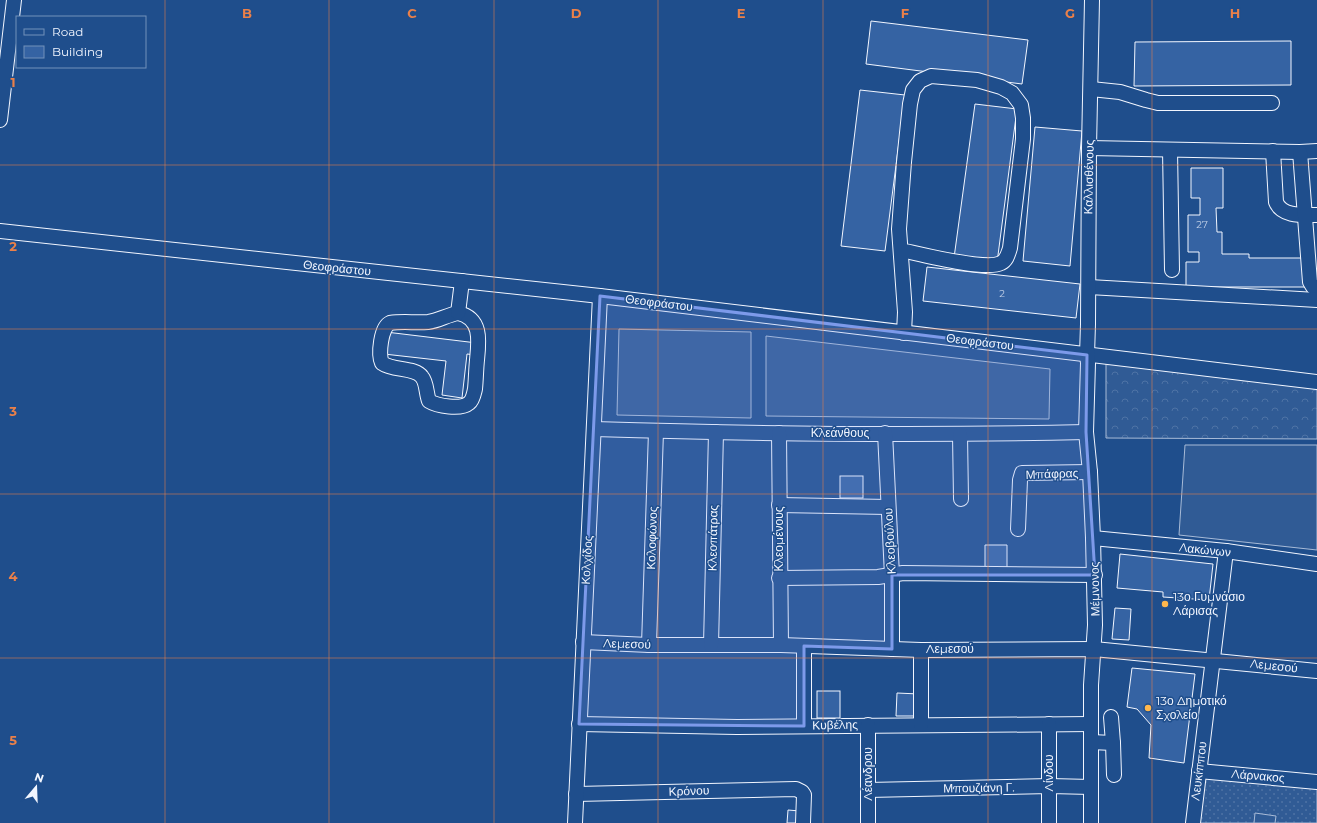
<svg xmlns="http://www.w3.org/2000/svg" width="1317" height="823" font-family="Montserrat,sans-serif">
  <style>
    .grass { fill: url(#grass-dots); stroke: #a8bbd7 }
    .forest { fill: url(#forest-crowns); stroke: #a8bbd7 }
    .built { fill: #305b95; stroke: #a8bbd7 }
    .building { fill: #3563a3; stroke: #f2f6ff }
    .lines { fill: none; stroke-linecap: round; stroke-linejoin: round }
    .minor-casing { stroke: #f2f6ff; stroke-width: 16 }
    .minor { stroke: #1f4e8c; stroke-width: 14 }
    .marked { fill: #7d9aea; fill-opacity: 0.2; stroke: #7d9aea; stroke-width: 3; stroke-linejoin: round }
    .grid { fill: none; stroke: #ea8049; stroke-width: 1; stroke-opacity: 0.55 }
    .poi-dot { fill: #ffb74d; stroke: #1f4e8c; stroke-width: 1.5 }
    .labels { text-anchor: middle; stroke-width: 3; stroke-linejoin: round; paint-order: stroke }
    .number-label { font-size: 10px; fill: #c3d1e8 }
    .street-label { font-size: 12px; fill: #f2f6ff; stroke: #1f4e8c }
    .poi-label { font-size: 12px; fill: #f2f6ff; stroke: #1f4e8c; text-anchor: start }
    .grid-label { font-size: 13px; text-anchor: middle; font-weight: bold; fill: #ea8049; stroke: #1f4e8c; stroke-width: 3; stroke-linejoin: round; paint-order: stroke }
  </style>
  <defs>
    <pattern id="grass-dots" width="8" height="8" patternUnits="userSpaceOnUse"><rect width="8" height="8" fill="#305b95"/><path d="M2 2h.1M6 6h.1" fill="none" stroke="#4e73a5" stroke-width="1.8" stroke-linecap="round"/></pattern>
    <pattern id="forest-crowns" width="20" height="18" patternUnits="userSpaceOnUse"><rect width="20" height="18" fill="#305b95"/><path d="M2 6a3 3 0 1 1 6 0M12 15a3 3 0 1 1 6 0" fill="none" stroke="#4e73a5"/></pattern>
  </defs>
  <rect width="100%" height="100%" fill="#1f4e8c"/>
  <polygon class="grass" points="1199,771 1317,782 1317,823 1193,823"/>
  <polygon class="forest" points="1106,361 1317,386 1317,439 1106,438"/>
  <g class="built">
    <polygon points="619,329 751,332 751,418 617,415"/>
    <polygon points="766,336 1050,369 1049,419 766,416"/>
    <polygon points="1185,445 1317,445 1317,550 1179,535"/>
    <polygon points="1255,813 1276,816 1275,823 1254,823"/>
  </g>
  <g class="building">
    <polygon points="871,21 1028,40 1022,84 866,64"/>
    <polygon points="1291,41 1291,85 1134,86 1135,42"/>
    <polygon points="860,90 905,95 885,251 841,246"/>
    <polygon points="975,104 1017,109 997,263 954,258"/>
    <polygon points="1035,127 1082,131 1070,266 1023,261"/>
    <polygon points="1191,168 1223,168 1223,208 1216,208 1217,232 1222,232 1222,254 1249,254 1249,258 1305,258 1305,287 1186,287 1186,262 1199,262 1199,252 1188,252 1188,215 1200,215 1200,198 1191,198"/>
    <polygon points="927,267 1080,284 1076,318 923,301"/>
    <polygon points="386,332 477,343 476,355 467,354 462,398 442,395 446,361 384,354"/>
    <rect x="840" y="476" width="23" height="22"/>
    <polygon points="985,545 1007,545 1007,568 985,567"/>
    <polygon points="1120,554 1213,564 1209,600 1163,597 1163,592 1117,588"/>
    <polygon points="1115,608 1131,609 1129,640 1112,639"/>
    <polygon points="1132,668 1195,674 1184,763 1149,758 1151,725 1137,709 1127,707"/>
    <rect x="817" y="691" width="23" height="27"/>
    <polygon points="897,693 919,694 919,716 896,716"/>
    <polygon points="788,810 800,811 798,823 787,823"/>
  </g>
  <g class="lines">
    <defs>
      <g id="minor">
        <polyline points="1091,89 1120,92 1146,100 1158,103 1272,103"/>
        <polyline points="0,120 14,0"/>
        <polyline points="1089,148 1300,152 1317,151"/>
        <polyline points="1170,150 1172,270"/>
        <path d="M1273,151L1276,202C1282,217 1303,215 1317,215"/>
        <polyline points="1300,152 1310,282 1313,287 1317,289"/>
        <polyline points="0,231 600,296 1317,382"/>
        <path d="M901,250C920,254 986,271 1001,263C1007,260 1008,254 1010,248L1023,139V118L1021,105L1012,93L1001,87L977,80L931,76L920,81L913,90L910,104L904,162L899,229L905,312L904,333"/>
        <polyline points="1089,287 1317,300"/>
        <path d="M458,313C482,318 479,341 477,360C476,370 476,379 475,389C474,393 473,400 469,403C461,410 437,406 429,401C426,393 427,383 422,377C415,367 393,371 382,363C378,354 381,327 390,323C402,321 415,323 428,322C438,321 447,315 458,313Z"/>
        <polyline points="458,313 462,281"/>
        <path d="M594,429C758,434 922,436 1086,432"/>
        <polyline points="779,433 781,645"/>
        <polyline points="885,433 892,575 892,649"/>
        <polyline points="960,435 961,499"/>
        <polyline points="779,505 888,507"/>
        <polyline points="1018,529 1020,480 1022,473 1090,472"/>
        <polyline points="1093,538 1226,551 1317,564"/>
        <polyline points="779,578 878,577 903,573 1095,575"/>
        <polyline points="583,642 649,645 781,645 921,650 1094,649 1317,671"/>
        <polyline points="649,645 656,431"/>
        <polyline points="711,645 716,432"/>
        <polyline points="1111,717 1113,743"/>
        <polyline points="579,724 737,727 1091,724"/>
        <polyline points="921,725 921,650"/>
        <polyline points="804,726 804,646"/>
        <polyline points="1091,742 1113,743 1114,775"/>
        <polyline points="1199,771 1317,782"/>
        <polyline points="868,790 1050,786 1091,787"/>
        <polyline points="576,794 796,789 802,792 804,795 803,823"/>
        <polyline points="575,823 600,296"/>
        <polyline points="868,823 868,725"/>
        <polyline points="1049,823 1049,724"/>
        <polyline points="1091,823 1091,685 1095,625 1093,538 1090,472 1086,432 1088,363 1087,355 1088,324 1089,148 1092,0"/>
        <polyline points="1193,823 1226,551"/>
      </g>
    </defs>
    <use href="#minor" class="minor-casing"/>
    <use href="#minor" class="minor"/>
  </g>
  <path class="marked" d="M600,296L1087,355L1086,432L1095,575H892V649L804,646V726L579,724Z"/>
  <path class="grid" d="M165,0V823M329,0V823M494,0V823M658,0V823M823,0V823M988,0V823M1152,0V823M0,165H1317M0,329H1317M0,494H1317M0,658H1317"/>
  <g class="poi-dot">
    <circle cx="1165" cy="604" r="4"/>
    <circle cx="1148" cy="708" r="4"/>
  </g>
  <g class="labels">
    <g class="number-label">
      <text x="1202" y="228">27</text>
      <text x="1002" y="297">2</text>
    </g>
    <g class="street-label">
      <text transform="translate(1089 177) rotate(-89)" y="4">Καλλισθένους</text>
      <text transform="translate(337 268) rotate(6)" y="4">Θεοφράστου</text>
      <text transform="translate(659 303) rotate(7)" y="4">Θεοφράστου</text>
      <text transform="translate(980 342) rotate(7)" y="4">Θεοφράστου</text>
      <text x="840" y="437">Κλεάνθους</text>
      <text transform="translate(1052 474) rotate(-2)" y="4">Μπάφρας</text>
      <text transform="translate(652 538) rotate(-88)" y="4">Κολοφώνος</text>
      <text transform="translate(713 538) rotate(-89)" y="4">Κλεοπάτρας</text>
      <text transform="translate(779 539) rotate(-90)" y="4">Κλεομένους</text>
      <text transform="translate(890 541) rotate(-93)" y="4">Κλεοβούλου</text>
      <text transform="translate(1205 550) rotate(6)" y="4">Λακώνων</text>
      <text transform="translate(587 560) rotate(-87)" y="4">Κολχίδος</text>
      <text transform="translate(1095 589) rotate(-91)" y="4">Μέμνονος</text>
      <text transform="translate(627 644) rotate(2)" y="4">Λεμεσού</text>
      <text x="950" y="653">Λεμεσού</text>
      <text transform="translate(1274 666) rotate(6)" y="4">Λεμεσού</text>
      <text transform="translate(835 725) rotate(-1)" y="4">Κυβέλης</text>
      <text transform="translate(1199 771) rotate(-83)" y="4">Λευκίππου</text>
      <text transform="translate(1049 773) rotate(-90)" y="4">Λίνδου</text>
      <text transform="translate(868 774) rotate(-90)" y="4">Λέανδρου</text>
      <text transform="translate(1258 776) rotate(5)" y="4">Λάρνακος</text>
      <text transform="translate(979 788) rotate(-1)" y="4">Μπουζιάνη Γ.</text>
      <text transform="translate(689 791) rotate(-2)" y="4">Κρόνου</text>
    </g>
    <g class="poi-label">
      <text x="1173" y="601">13ο Γυμνάσιο<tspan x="1173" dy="14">Λάρισας</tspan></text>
      <text x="1156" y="705">13ο Δημοτικό<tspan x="1156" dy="14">Σχολείο</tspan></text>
    </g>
  </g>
  <g class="grid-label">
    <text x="247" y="18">B</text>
    <text x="412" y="18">C</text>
    <text x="576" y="18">D</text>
    <text x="741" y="18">E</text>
    <text x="905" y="18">F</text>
    <text x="1070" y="18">G</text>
    <text x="1235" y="18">H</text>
    <text x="13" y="87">1</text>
    <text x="13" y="251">2</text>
    <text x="13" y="416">3</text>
    <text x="13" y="581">4</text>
    <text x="13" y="745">5</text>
  </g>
  <rect x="16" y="16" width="130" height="52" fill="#1f4e8c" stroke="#7391ba"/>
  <rect x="24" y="29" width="20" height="6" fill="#1f4e8c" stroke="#7391ba"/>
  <text x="52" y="36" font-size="12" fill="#f2f6ff">Road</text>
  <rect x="24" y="46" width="20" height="12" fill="#3563a3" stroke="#7391ba"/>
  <text x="52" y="56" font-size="12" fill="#f2f6ff">Building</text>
  <g transform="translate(36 787) rotate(19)" stroke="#1f4e8c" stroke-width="3" paint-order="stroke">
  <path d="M0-3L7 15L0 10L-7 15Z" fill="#f2f6ff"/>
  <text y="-6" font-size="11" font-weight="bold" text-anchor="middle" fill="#f2f6ff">N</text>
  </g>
</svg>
